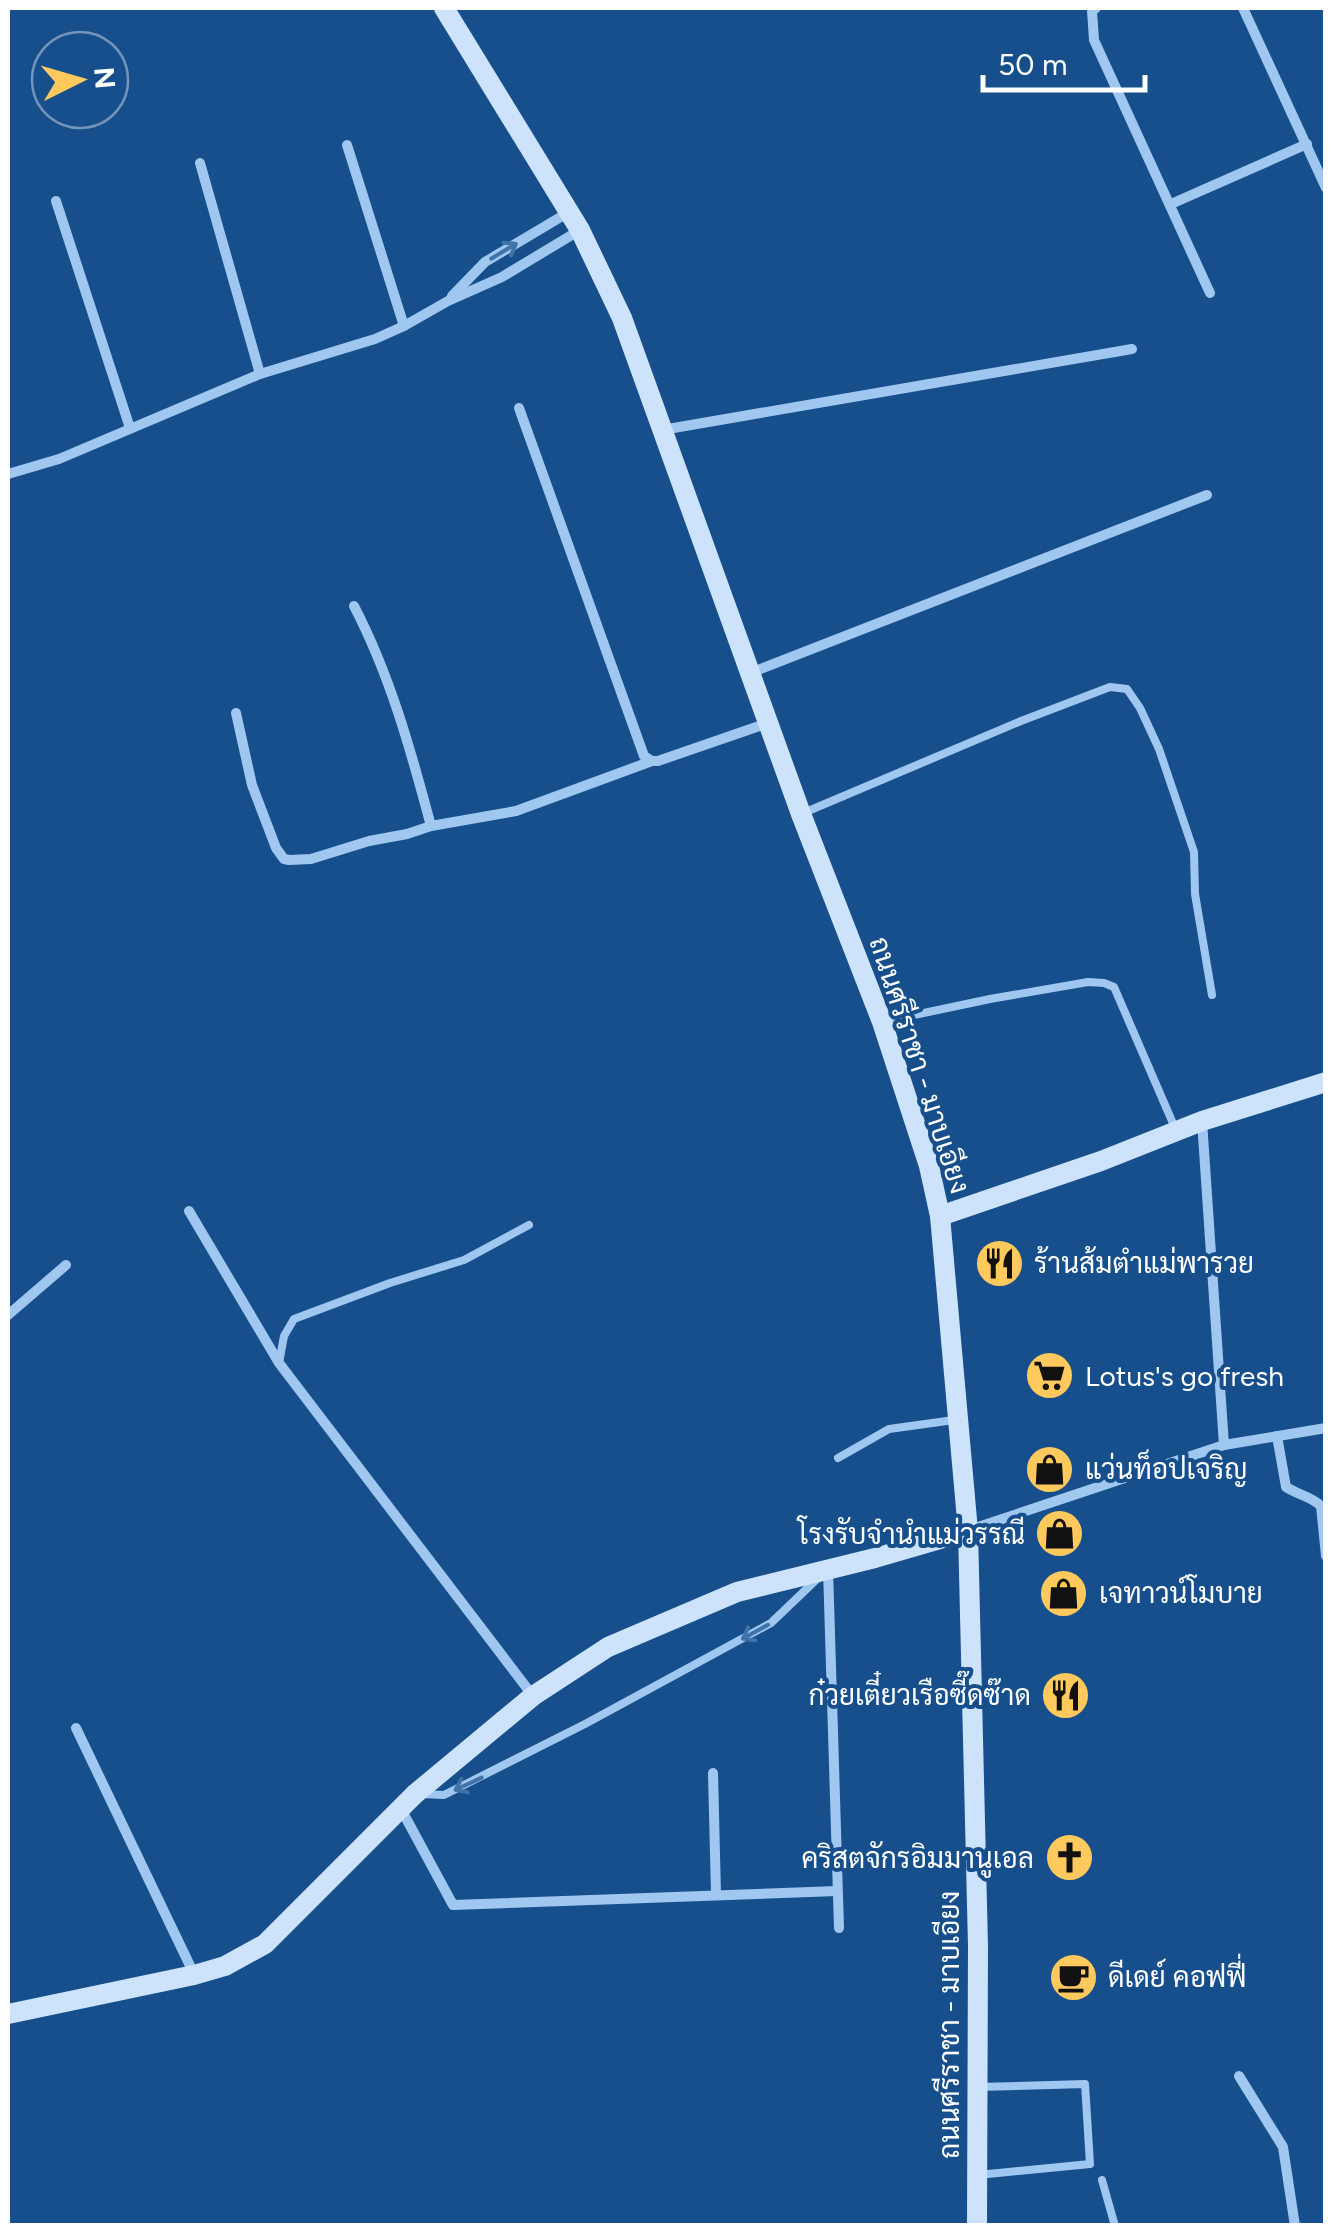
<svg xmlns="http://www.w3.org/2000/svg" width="1333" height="2233" font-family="Figtree,Sarabun,sans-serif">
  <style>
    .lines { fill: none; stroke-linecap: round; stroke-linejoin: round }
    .lane { stroke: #a0c7ef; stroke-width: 8 }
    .street { stroke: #a0c7ef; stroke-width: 10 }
    .secondary { stroke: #cde3fb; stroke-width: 20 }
    .oneway { stroke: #3f73aa }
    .labels { text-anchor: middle; stroke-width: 8; stroke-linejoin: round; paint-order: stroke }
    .street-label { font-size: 28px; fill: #fff; stroke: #164f8c }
    .poi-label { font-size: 28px; fill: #fff; stroke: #164f8c; text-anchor: start }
  </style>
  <rect width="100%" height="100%" fill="#164f8c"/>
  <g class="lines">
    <g class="lane">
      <polyline points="801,814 1021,721 1110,687 1127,689 1140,708 1159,749 1194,852 1195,894 1212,995"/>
      <polyline points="886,1021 990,999 1088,982 1104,983 1114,987 1175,1128"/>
      <polyline points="279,1363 284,1336 294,1319 390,1283 464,1260 529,1225"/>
      <polyline points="838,1458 889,1429 954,1420"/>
      <polyline points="422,1794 444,1795 585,1724 771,1623 818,1578"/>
      <polyline points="978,2175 1090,2164 1085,2084 978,2087"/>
      <polyline points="1102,2180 1115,2226"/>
    </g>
    <g class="street">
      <polyline points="1096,8 1092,11 1094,40 1210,293"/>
      <polyline points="1243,8 1326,188"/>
      <polyline points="347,145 404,326"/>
      <polyline points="200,163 260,374"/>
      <polyline points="56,201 130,428"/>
      <polyline points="1171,204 1307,144"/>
      <polyline points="452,296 485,262 569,212"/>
      <polyline points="519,408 644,756 652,761 658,761 768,723"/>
      <polyline points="662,430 1132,349"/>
      <polyline points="8,474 59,459 260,374 375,339 404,326 448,301 502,277 580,230"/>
      <path d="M354,606C390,675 411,751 431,826"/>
      <polyline points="750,673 1207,495"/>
      <polyline points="236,713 252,785 276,848 284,859 289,860 311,859 369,841 407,834 431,826 516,811 652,761"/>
      <polyline points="1202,1121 1224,1445"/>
      <polyline points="189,1211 279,1363 533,1696"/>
      <polyline points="8,1315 66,1265"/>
      <path d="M1277,1436L1286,1487C1298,1495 1311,1496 1321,1506L1326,1556"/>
      <polyline points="969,1530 1224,1445 1326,1428"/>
      <polyline points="828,1569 839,1928"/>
      <polyline points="76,1728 194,1974"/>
      <polyline points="713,1773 716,1894"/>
      <polyline points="401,1809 453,1905 837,1891"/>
      <polyline points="1239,2076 1283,2147 1295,2226"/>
    </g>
    <g class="secondary">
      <polyline points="444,8 580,230 622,318 801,814 882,1022 929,1166 940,1216 968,1531 978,1946 977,2226"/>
      <polyline points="940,1216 1101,1161 1202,1121 1326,1082"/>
      <polyline points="8,2014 194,1975 225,1966 265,1944 415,1794 533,1696 608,1647 737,1592 875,1558 968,1531"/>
    </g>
  </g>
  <defs><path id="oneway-shaft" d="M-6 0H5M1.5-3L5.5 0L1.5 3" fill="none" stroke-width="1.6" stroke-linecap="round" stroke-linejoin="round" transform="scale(2.5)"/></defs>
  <g class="oneway">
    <use href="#oneway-shaft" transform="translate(504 251) rotate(-31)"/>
    <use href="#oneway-shaft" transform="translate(755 1632) rotate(151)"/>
    <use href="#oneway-shaft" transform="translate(468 1784) rotate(155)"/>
  </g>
  <defs>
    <symbol id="restaurant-disc" viewBox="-11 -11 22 22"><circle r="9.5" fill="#ffc95e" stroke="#164f8c"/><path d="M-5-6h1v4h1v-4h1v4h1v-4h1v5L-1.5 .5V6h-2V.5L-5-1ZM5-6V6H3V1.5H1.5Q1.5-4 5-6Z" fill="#111"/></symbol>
    <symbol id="supermarket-disc" viewBox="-11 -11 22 22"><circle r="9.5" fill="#ffc95e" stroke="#164f8c"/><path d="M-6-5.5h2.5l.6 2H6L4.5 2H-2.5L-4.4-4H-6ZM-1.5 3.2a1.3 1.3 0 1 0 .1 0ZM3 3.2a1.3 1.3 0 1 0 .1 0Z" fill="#111"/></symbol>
    <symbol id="shop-disc" viewBox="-11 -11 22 22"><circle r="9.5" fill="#ffc95e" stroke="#164f8c"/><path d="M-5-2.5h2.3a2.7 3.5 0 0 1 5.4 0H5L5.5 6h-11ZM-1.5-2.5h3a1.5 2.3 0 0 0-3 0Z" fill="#111"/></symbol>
    <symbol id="church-disc" viewBox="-11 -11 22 22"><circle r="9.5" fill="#ffc95e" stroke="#164f8c"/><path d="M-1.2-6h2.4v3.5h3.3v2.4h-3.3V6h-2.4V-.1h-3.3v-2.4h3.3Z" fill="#111"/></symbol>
    <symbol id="cafe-disc" viewBox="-11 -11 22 22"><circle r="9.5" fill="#ffc95e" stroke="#164f8c"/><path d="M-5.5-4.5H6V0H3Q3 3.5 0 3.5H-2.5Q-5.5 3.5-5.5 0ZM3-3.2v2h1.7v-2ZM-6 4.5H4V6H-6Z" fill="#111"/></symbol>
  </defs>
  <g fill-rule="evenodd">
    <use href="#restaurant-disc" x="972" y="1236" width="55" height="55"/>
    <use href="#supermarket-disc" x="1022" y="1348" width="55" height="55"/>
    <use href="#shop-disc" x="1022" y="1442" width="55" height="55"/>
    <use href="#shop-disc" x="1032" y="1506" width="55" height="55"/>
    <use href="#shop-disc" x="1036" y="1566" width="55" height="55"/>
    <use href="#restaurant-disc" x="1038" y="1668" width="55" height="55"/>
    <use href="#church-disc" x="1042" y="1830" width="55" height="55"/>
    <use href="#cafe-disc" x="1046" y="1950" width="55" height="55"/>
  </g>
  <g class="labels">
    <g class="street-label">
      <text transform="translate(920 1065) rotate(72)" y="10">ถนนศรีราชา - มาบเอียง</text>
      <text transform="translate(949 2025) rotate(-90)" y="10">ถนนศรีราชา - มาบเอียง</text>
    </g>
    <g class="poi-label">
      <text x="1034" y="1273">ร้านส้มตำแม่พารวย</text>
      <text x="1085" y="1386">Lotus's go fresh</text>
      <text x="1085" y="1479">แว่นท็อปเจริญ</text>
      <text x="1025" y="1544" text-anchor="end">โรงรับจำนำแม่วรรณี</text>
      <text x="1099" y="1603">เจทาวน์โมบาย</text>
      <text x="1031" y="1705" text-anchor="end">ก๋วยเตี๋ยวเรือซี๊ดซ๊าด</text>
      <text x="1034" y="1868" text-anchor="end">คริสตจักรอิมมานูเอล</text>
      <text x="1108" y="1987">ดีเดย์ คอฟฟี่</text>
    </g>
  </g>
  <rect width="1333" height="2233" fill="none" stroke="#ffffff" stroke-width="20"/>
  <g transform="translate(80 80) rotate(85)"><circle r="48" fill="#164f8c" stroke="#7395ba" stroke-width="2.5"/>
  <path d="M0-8L18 38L0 25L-18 38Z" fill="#ffc95e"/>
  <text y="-15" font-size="28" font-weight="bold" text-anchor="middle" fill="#ffffff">N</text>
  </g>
  <path d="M983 75v15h162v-15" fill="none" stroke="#ffffff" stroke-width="5"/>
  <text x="998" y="75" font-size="30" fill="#ffffff" stroke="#164f8c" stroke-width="8" paint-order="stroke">50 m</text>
</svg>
